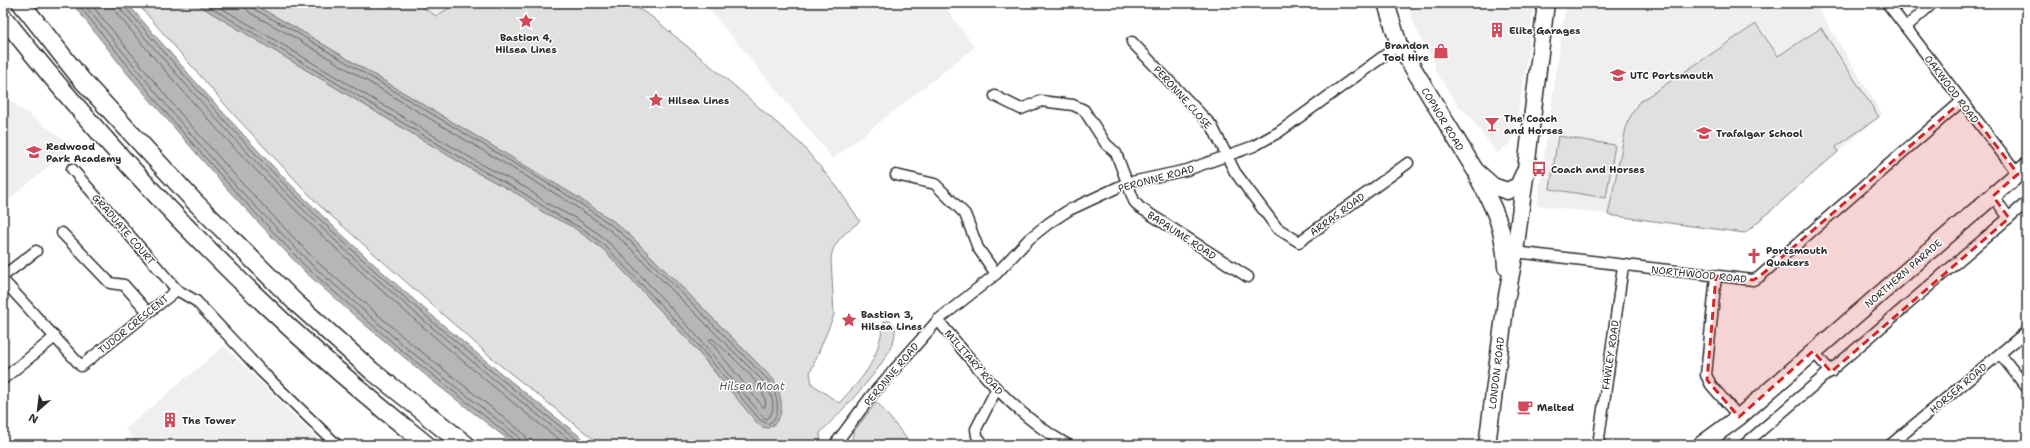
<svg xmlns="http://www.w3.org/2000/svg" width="2030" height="448" font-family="'Shantell Sans',sans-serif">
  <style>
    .built { fill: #efefef }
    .green { fill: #e0e0e0; stroke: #868686 }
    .water { fill: #b6b6b6; stroke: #7e7e7e }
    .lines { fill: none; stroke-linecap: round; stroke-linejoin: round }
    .shore { stroke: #636363; stroke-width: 1 }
    .minor-casing { stroke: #2b2b2b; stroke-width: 13 }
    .primary-casing { stroke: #2b2b2b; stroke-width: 19 }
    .trunk-casing { stroke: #2b2b2b; stroke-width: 20 }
    .motorway-casing { stroke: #2b2b2b; stroke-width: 22 }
    .minor { stroke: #fff; stroke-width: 10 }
    .primary { stroke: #fff; stroke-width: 16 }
    .trunk { stroke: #fff; stroke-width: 17 }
    .motorway { stroke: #fff; stroke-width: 19 }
    .marked { fill: #d62828; fill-opacity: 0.2; stroke: #d62828; stroke-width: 3; stroke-dasharray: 8 5; stroke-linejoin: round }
    .labels { text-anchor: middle; stroke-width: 3; stroke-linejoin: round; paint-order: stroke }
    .poi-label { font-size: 10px; font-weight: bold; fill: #2b2b2b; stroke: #fff; text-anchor: start }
    .street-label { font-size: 10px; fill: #2b2b2b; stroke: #fff }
    .water-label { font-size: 11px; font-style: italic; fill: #5c5c5c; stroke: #fff }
  </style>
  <rect width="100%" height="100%" fill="#fff"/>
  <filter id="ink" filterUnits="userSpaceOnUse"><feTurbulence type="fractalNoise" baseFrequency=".025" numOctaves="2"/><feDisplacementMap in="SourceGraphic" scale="8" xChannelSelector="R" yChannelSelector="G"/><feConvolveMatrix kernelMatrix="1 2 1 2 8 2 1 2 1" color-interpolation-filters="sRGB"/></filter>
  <g filter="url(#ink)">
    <g class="built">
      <polygon points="416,3 458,3 436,16"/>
      <polygon points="704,3 942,3 975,47 833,159"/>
      <polygon points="1408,3 1534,3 1525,74 1512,142 1497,153 1469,116 1457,104 1434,68 1436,66 1424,46 1413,21"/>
      <polygon points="1566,3 1815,3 1882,114 1745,233 1537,205"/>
      <polygon points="3,96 72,145 58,159 3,204"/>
      <polygon points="224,346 323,445 139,445 125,429"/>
    </g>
    <g class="green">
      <path d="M137,3H195L476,172L523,197L541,211L573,227L603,249L690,342L730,391L773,426C785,411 781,394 773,379L632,237L613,221L574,195L296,28L251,3H416L436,16L458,3H629L652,17L737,88L802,145L837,187L860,221C847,232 833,241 831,258L834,315L810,373L812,384L839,403C868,372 876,364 884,321H891C914,342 835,417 820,433L821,445H601L500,365L319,205L236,117Z"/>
      <polygon points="1756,24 1778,56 1821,28 1879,117 1836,147 1838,152 1745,233 1608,215 1627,123 1638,103"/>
      <polygon points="1558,136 1615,145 1606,198 1550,189"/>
      <polygon points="877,402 912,445 850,445 854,431"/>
    </g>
    <g class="water">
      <path d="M72,3H127C172,55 217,107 264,157C364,262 477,356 591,445H515L435,383L357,318L304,271L229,191L126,72Z"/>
      <path d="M195,3H251L296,28L574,195L613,221L632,237L773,379C782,394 788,418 768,428L762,427L757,423L690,342L603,249L573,227L541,211L523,197L476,172Z"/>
    </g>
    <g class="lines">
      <g class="shore">
        <polyline points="77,3 172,120 232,188 307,268 401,350 515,440 517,445"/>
        <polyline points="83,3 176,117 235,185 311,264 404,346 518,436 522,445"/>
        <polyline points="90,3 180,113 240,181 315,260 408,341 522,432 527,438 528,445"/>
        <path d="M113,3L117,14C161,66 206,119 254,168C351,268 457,359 566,445"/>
        <path d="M119,3L121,10C166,62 211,114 258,164C356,266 465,358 576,445"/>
        <path d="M124,3L125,7C170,59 214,110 261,160C360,264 471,357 584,445"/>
        <path d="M203,3L478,168L525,194L550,211L586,231L605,246L693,339L760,420L768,424C784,416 776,392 769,381L629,240L610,224L572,198L294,31L252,8L250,3"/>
        <path d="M213,3L481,164L528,189L546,203L577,219L599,234L619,252L697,336L763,417L767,419C779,409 770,389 762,380L626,244L607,228L569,202L292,36L250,13L246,8L245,3"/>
        <path d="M710,339H713C726,352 771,388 765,407H763L710,341Z"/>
      </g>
      <defs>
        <g id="minor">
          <polyline points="1887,3 2018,174"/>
          <polyline points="1906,27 1933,3"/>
          <polyline points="1132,42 1212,126 1235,172 1277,228 1299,242 1408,163"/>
          <polyline points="995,96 1021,109 1041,101 1073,105 1084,110 1106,144 1116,153 1134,201 1139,207 1248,277"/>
          <polyline points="72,169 177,290 196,301 262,372 337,445"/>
          <polyline points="896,175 935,184 965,214 978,248 996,274"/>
          <polyline points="1993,196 2009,218"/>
          <polyline points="62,233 110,283 124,285 148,312"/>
          <polyline points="1515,252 1753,280 1759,277 1962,101"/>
          <polyline points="3,276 36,251"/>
          <polyline points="1716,276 1706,375 1711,385 1739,417"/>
          <polyline points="3,280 81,366 177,290"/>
          <path d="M938,320C977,368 1013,414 1068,445"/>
          <polyline points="1813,351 1831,372"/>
          <polyline points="2000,354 2027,388"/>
          <polyline points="3,379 55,337"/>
          <polyline points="836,443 872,395 938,320 996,274 1029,239 1049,223 1069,210 1127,183 1187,170 1254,146 1279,132 1399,45"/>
          <polyline points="984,445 977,436 976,429 996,390"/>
          <polyline points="1598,445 1623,266"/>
          <polyline points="1744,445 2027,202"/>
          <polyline points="1890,445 2027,331"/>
        </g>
        <g id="primary">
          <polyline points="1386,3 1399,45 1475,170 1493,186 1507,191 1518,186 1524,173"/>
          <path d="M1478,178C1496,211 1504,229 1506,267"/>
          <polyline points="1487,445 1506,301 1515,252 1525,177 1546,3"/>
          <polyline points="1701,445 1739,417 2027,166"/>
        </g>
        <g id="trunk">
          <polyline points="21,3 81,79 194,201 295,302 372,371 440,425"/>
          <path d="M3,17C128,175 269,320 427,445"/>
        </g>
        <polyline id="motorway" points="430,417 465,445"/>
      </defs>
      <use href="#minor" class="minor-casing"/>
      <use href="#primary" class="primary-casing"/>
      <use href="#trunk" class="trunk-casing"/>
      <use href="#motorway" class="motorway-casing"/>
      <use href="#minor" class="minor"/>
      <use href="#primary" class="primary"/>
      <use href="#trunk" class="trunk"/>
      <use href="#motorway" class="motorway"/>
    </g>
  </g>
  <path class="marked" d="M1962,101L2018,174L1993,196L2009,218L1831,372L1813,351L1739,417L1707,380L1716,276L1753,280L1759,277Z"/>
  <defs>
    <symbol id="sight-bare" viewBox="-9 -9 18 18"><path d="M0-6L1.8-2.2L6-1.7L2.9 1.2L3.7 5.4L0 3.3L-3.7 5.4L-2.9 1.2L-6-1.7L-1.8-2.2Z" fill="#d1495b" stroke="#fff" stroke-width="2.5" paint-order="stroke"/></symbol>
    <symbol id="building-bare" viewBox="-9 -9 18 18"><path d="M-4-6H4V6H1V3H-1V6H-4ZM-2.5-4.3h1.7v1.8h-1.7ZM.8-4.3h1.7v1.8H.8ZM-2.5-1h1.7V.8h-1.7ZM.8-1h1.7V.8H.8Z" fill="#d1495b" stroke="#fff" stroke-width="2.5" paint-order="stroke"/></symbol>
    <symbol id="shop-bare" viewBox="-9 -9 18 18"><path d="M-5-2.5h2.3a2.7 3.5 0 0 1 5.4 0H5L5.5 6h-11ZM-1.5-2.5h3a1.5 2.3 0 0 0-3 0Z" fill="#d1495b" stroke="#fff" stroke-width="2.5" paint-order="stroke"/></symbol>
    <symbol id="school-bare" viewBox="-9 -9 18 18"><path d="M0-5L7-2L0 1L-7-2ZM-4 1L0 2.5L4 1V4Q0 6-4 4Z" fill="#d1495b" stroke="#fff" stroke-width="2.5" paint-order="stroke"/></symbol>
    <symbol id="bar-bare" viewBox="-9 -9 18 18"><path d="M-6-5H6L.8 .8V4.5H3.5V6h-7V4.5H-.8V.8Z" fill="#d1495b" stroke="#fff" stroke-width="2.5" paint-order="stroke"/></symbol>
    <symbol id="bus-bare" viewBox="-9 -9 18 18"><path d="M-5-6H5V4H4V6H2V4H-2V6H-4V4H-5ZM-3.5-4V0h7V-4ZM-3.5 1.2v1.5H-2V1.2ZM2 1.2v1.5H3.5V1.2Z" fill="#d1495b" stroke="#fff" stroke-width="2.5" paint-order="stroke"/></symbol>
    <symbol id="church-bare" viewBox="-9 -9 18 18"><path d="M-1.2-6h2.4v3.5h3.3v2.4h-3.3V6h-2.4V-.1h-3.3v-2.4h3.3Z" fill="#d1495b" stroke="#fff" stroke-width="2.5" paint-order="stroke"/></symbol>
    <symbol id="cafe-bare" viewBox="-9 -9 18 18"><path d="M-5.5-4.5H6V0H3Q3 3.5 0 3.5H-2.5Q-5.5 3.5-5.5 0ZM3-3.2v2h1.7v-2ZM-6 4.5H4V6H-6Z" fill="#d1495b" stroke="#fff" stroke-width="2.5" paint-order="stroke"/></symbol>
  </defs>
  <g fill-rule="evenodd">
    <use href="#sight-bare" x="515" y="10" width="22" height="22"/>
    <use href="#building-bare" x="1486" y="19" width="22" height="22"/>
    <use href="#shop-bare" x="1430" y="40" width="22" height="22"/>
    <use href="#school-bare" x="1607" y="64" width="22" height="22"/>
    <use href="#sight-bare" x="645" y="89" width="22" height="22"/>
    <use href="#bar-bare" x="1481" y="113" width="22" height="22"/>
    <use href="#school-bare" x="1693" y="122" width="22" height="22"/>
    <use href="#school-bare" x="23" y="141" width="22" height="22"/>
    <use href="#bus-bare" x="1528" y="158" width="22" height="22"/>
    <use href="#church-bare" x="1743" y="245" width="22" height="22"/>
    <use href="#sight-bare" x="838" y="309" width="22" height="22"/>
    <use href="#cafe-bare" x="1514" y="396" width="22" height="22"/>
    <use href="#building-bare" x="159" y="409" width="22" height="22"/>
  </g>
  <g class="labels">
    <g class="poi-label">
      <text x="1509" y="34">Elite Garages</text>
      <text x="526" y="41" text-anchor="middle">Bastion 4,<tspan x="526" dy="12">Hilsea Lines</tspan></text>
      <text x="1429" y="49" text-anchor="end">Brandon<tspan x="1429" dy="12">Tool Hire</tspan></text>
      <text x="1630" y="79">UTC Portsmouth</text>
      <text x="668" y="104">Hilsea Lines</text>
      <text x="1504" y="122">The Coach<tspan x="1504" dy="12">and Horses</tspan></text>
      <text x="1716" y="137">Trafalgar School</text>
      <text x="46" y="150">Redwood<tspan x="46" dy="12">Park Academy</tspan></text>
      <text x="1551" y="173">Coach and Horses</text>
      <text x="1766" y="254">Portsmouth<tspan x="1766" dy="12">Quakers</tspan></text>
      <text x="861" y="318">Bastion 3,<tspan x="861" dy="12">Hilsea Lines</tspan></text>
      <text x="1537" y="411">Melted</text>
      <text x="182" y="424">The Tower</text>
    </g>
    <g class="street-label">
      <text transform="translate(1952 89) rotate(53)" y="4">OAKWOOD ROAD</text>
      <text transform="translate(1183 97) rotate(48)" y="4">PERONNE CLOSE</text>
      <text transform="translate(1443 119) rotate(59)" y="4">COPNOR ROAD</text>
      <text transform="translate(1156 178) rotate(-15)" y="4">PERONNE ROAD</text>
      <text transform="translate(1337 214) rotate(-36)" y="4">ARRAS ROAD</text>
      <text transform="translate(124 229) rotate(49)" y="4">GRADUATE COURT</text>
      <text transform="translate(1182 235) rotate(33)" y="4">BAPAUME ROAD</text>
      <text transform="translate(1903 273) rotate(-41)" y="4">NORTHERN PARADE</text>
      <text transform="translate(1699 274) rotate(6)" y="4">NORTHWOOD ROAD</text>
      <text transform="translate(133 324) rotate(-39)" y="4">TUDOR CRESCENT</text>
      <text transform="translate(1610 355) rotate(-82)" y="4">FAWLEY ROAD</text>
      <text transform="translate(974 362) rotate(49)" y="4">MILITARY ROAD</text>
      <text transform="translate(1496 373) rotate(-83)" y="4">LONDON ROAD</text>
      <text transform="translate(891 374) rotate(-50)" y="4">PERONNE ROAD</text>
      <text transform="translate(1958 388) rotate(-40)" y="4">HORSEA ROAD</text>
    </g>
    <g class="water-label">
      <text x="752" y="390">Hilsea Moat</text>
    </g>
  </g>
  <rect width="2030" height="448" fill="none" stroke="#fff" stroke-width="16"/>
  <rect x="8" y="8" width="2014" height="432" fill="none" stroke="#2b2b2b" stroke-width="1.5" filter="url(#ink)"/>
  <g transform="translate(38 410) rotate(208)" stroke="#ffffff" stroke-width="3" paint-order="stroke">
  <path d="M0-3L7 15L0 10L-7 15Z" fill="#2b2b2b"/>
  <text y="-6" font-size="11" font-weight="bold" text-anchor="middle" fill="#2b2b2b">N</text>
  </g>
</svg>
